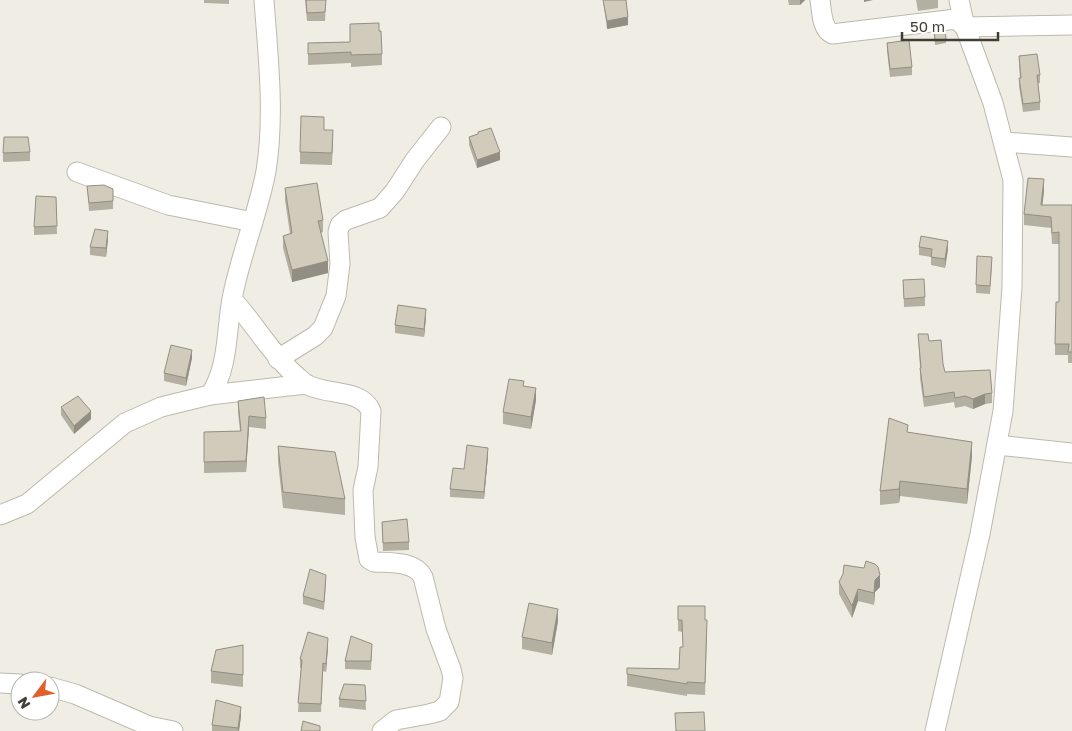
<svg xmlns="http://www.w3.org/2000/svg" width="1072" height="731" font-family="'Golos Text',sans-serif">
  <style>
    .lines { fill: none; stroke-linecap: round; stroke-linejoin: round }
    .minor-casing { stroke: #bdb9ab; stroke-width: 21 }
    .minor { stroke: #fff; stroke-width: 19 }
    .wall { fill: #b3afa1 }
    .shaded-wall { fill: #928e83 }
    .building { fill: #d0cbbb; stroke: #928e83 }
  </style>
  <rect width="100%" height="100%" fill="#f0eee4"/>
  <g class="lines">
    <defs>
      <g id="minor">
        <path d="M820,0C822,11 821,28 832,34L956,19L965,27L1072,25"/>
        <polyline points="1004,142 1072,147"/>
        <polyline points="77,172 168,205 253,222"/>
        <path d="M232,299C254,323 270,352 294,374C298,377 302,382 306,384C326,396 361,388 371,411L368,467L363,490L365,537L369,559L374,562C391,563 415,561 423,577L436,629L451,669L453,678L449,702L440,711L429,714L396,720L382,731"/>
        <polyline points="278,359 315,336 323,328 336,296 340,264 338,232 340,225 346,220 380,208 395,191 415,160 441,127"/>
        <polyline points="210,395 306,384"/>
        <polyline points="997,445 1072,453"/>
        <path d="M0,515L27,504L125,423L161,407L210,395C229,367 226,331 232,299C240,256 258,214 266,171C275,115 268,56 264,0"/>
        <polyline points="0,683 20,684"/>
        <polyline points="50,687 75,694 149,726 173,731"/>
        <polyline points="935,731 980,534 1003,411 1012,287 1013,180 993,103 965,27 959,0"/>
      </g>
    </defs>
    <use href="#minor" class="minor-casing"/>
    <use href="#minor" class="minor"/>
  </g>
  <g class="wall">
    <polygon points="204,0 229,0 229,4 204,3"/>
    <polygon points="305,0 326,0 325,21 307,21"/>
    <polygon points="603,0 626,0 628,25 607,29"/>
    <polygon points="788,0 805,0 800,5 789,5"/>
    <polygon points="916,0 938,0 938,8 918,11"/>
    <polygon points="350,24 379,31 382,54 382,65 351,67 351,63 308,65 308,43 350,42"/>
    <polygon points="934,29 946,39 946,43 935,45"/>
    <polygon points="887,43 912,67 912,75 890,77 887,51"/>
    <polygon points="1019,56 1040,75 1040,83 1038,83 1040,102 1040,110 1023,112 1019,86 1019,78 1020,78 1019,64"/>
    <polygon points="324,130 333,143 332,165 300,164 300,152"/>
    <polygon points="469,137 500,160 477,168 469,145"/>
    <polygon points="30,152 30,161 3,162 3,153"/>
    <polygon points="87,186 113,189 113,209 89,211"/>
    <polygon points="285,188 323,220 323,232 321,233 328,273 292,282 283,248 283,236 290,234 285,200"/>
    <polygon points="1044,191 1042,205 1072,205 1072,363 1068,363 1068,355 1055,355 1055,344 1059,302 1059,244 1052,244 1051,228 1024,225 1024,214"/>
    <polygon points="56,197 57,234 34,235 34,227"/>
    <polygon points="108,239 106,257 90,255 90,247"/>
    <polygon points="919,247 948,249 945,268 931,265 931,257 919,255"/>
    <polygon points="992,265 990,294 976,293 976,285"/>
    <polygon points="903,280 925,297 925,306 904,307"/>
    <polygon points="426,317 424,337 395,333 395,325"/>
    <polygon points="918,334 929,341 943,364 945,372 992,393 992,403 985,404 973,409 965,406 955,408 954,402 924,407 920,378 920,368"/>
    <polygon points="192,358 186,386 164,381 164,373"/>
    <polygon points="524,386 536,400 531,429 503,424 503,412"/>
    <polygon points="238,401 266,418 266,429 249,427 246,472 204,473 204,432 240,431 238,412"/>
    <polygon points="61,407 91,419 74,434 61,415"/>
    <polygon points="908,432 972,456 967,504 900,496 899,503 880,505 880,491"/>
    <polygon points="278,446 345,499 345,515 283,508 278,462"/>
    <polygon points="488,456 484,499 450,497 450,489 464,469"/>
    <polygon points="382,522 409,542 409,550 383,551"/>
    <polygon points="839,582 880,587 875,592 874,605 858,601 852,618 839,594"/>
    <polygon points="326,583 324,610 303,604 303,596"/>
    <polygon points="678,606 705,620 707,632 705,695 687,694 687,696 627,686 627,674 679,669 683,647 682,632 678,631"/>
    <polygon points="558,621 552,655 522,649 522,637"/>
    <polygon points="243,645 243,687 211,683 211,671"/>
    <polygon points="328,647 326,672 323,671 321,712 298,712 301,668 300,668 300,659"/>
    <polygon points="372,652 371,670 345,669 345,661"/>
    <polygon points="365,685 366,710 339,707 339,699"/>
    <polygon points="241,716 239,731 212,731 212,725"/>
  </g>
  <g class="shaded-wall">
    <polygon points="800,0 805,0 800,5"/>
    <polygon points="864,0 873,0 864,2"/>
    <polygon points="628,17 628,25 607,29 607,21"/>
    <polygon points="500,152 500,160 477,168 477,160"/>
    <polygon points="1044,179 1044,191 1041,217 1041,205"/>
    <polygon points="108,231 108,239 106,257 106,248"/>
    <polygon points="948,241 948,249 945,268 945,259"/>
    <polygon points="328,261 328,273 292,282 292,270"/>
    <polygon points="426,309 426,317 424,337 424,329"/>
    <polygon points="192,350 192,358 186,386 186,378"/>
    <polygon points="536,388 536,400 531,429 531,417"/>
    <polygon points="985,394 985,404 973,409 973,399"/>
    <polygon points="91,411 91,419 74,434 74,426"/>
    <polygon points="249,416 249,427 246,472 246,461"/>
    <polygon points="972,442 972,456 967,504 967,489"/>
    <polygon points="488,448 488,456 484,499 484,492"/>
    <polygon points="900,481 900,496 899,503 899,489"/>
    <polygon points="880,575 880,587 875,592 874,605 874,593 875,580"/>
    <polygon points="858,589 858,601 852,618 852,606"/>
    <polygon points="558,609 558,621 552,655 552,643"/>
    <polygon points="328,638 328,647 326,672 326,664"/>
    <polygon points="241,707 241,716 239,731 238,731"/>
  </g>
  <g class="building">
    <polygon points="306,0 326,0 325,12 307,13"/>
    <polygon points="603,0 626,0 628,17 607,21"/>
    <polygon points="379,23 379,31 381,31 382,54 351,55 351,52 308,54 308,43 350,42 350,24"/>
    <polygon points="945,28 946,39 935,41 934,29"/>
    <polygon points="909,40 912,67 890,69 887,43"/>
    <polygon points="1037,54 1040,75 1037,75 1040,102 1023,104 1019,78 1021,78 1019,56"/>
    <polygon points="301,116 324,117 324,130 333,130 332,153 300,152"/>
    <polygon points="491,128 500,152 477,160 469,137 478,134 478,132"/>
    <polygon points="4,137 28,137 30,152 3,153"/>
    <polygon points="1028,178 1044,179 1041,205 1072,205 1072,352 1068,352 1069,344 1055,344 1056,302 1059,302 1059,232 1052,233 1051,217 1024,214"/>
    <polygon points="317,183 323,220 318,221 328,261 292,270 283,236 292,233 285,188"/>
    <polygon points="104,185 113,189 113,201 89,203 87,186"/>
    <polygon points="36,196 56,197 57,226 34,227"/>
    <polygon points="95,229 108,231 106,248 90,247"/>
    <polygon points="921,236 948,241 945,259 931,257 932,249 919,247"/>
    <polygon points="977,256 992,257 990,286 976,285"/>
    <polygon points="924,279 925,297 904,299 903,280"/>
    <polygon points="398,305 426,309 424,329 395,325"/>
    <polygon points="918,334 928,334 929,341 941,340 943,364 945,372 990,370 992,393 985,394 973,399 965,396 955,398 954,392 924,397 920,368 921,368"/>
    <polygon points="171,345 192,350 186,378 164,373"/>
    <polygon points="509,379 524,381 523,386 536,388 531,417 503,412"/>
    <polygon points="78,396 91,411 74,426 61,407"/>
    <polygon points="264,397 266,418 249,416 246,461 204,462 204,432 241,431 238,401"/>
    <polygon points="889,418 908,425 907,432 972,442 967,489 900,481 899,489 880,491"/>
    <polygon points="467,445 488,448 484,492 450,489 453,468 464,469"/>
    <polygon points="278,446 335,452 345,499 283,492"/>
    <polygon points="407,519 409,542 383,543 382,522"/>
    <polygon points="866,561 875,564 878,567 880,575 875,580 874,593 858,589 852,606 839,582 843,574 844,565 864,568"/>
    <polygon points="310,569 326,575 324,602 303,596"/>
    <polygon points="529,603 558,609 552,643 522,637"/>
    <polygon points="678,606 705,606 705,620 707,620 705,683 687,682 687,684 627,674 627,668 679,669 680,647 683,647 682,620 678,620"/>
    <polygon points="308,632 328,638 326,664 323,663 321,704 298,703 302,660 300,659"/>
    <polygon points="351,636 372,644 371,661 345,661"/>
    <polygon points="243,645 243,675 211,671 216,650"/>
    <polygon points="344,684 365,685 366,701 339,699"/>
    <polygon points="216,700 241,707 238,728 212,725"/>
    <polygon points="704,712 705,731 676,731 675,713"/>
    <polygon points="303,721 320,726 320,731 301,731"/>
  </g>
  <g transform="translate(35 696) rotate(238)"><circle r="24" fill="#ffffff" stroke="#b3b2ae"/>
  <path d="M0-4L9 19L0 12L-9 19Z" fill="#e15f2a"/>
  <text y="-8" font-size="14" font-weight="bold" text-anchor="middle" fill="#413e35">N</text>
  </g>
  <path d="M902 32v8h96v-8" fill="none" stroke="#413e35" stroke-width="2.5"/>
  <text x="910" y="32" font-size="15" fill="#413e35" stroke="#ffffff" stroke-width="4" paint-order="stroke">50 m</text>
</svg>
